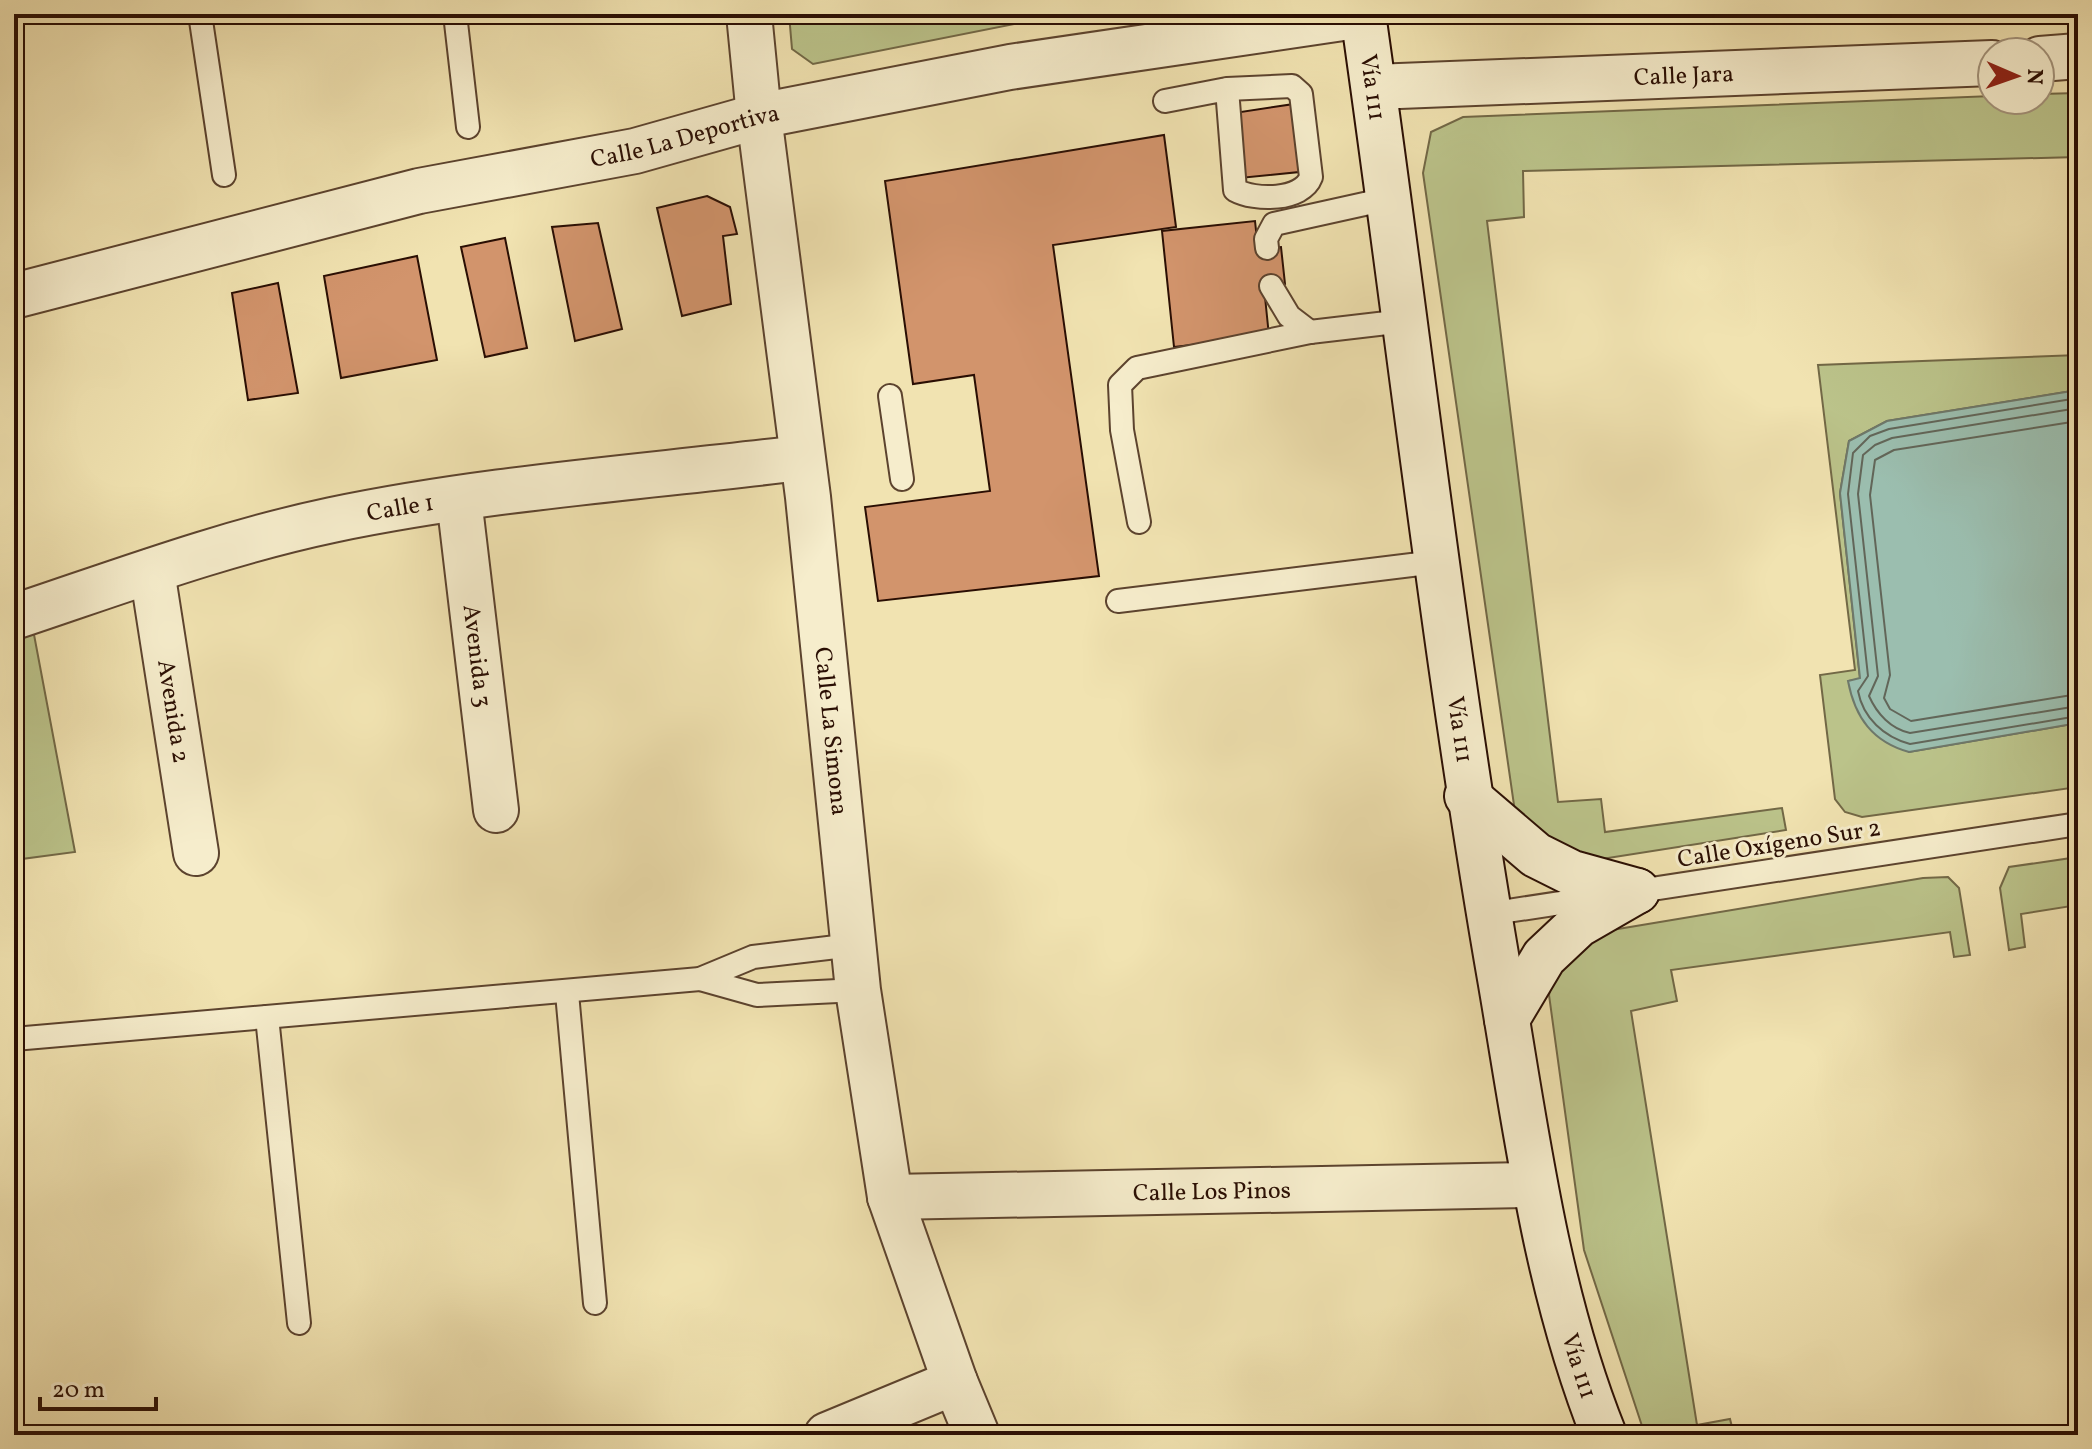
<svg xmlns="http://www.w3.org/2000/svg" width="2092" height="1449" font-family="Vollkorn,serif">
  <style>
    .green { fill: #bbc38a; stroke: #726846; stroke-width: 2 }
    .water { fill: #9bbeaf; stroke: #6e786a; stroke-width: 2 }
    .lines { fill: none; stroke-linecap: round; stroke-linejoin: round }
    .shore { stroke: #626659; stroke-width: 2 }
    .building { fill: #d2946c; stroke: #2a0e03; stroke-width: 2 }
    .service-casing { stroke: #5c432e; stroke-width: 26 }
    .minor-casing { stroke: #5c432e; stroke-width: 48 }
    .secondary-casing { stroke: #2a0e03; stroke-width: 48 }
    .service { stroke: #f6edcc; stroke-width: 22 }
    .minor { stroke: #f6edcc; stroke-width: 44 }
    .secondary { stroke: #f6edcc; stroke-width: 44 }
    .labels { text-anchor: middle; stroke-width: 6; stroke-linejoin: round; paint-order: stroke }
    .street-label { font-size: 24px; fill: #2a0e03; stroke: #f6edcc }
  </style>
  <rect width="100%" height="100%" fill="#f1e3b1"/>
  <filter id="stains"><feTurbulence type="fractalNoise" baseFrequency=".0025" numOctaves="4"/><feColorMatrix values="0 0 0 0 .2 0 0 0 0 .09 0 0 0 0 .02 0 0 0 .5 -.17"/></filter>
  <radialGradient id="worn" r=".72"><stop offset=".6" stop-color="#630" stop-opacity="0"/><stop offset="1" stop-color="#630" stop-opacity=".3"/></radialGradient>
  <g class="green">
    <polygon points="789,14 1065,14 813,64 792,49"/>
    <polygon points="2078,93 2078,157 1523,171 1524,217 1487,221 1558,802 1601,799 1605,832 1782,808 1786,830 1589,861 1563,857 1515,812 1423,173 1431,132 1463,117 1992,96 1992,100 2040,100 2040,94"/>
    <polygon points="2078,355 2078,390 1887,421 1849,441 1840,493 1860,679 1849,681 1909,752 2078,723 2078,787 1862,817 1845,812 1835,799 1820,675 1855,670 1818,365"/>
    <polygon points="32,624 75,852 14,860 14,631"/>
    <polygon points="2078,857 2078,905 2021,914 2025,947 2009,950 2000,888 2009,867"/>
    <path d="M1948,877L1959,888L1970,955L1954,957L1950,932L1671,970L1677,1001L1631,1011L1697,1425L1730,1419L1734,1435H1645L1584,1250L1549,995C1558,950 1572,948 1612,930L1923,878Z"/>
  </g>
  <path class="water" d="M2078,390V723L1909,752C1873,742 1855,718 1848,681L1860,678L1840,493L1849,441L1887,421Z"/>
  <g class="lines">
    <g class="shore">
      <path d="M2078,398L1889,429L1870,436L1853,453L1848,494L1868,676L1858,691C1863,718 1884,737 1910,744L2078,716"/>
      <path d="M2078,408L1892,438L1875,445L1863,455L1858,494L1878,676L1869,696C1877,714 1891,729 1910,733L2078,706"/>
      <polyline points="2078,421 1894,450 1875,460 1870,495 1890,675 1884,698 1890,709 1911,721 2078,694"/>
    </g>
  </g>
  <g class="building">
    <polygon points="1294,104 1299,172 1240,178 1234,113"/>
    <polygon points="1164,135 1176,227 1053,245 1099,576 878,601 865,507 990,491 974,375 913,384 885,181"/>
    <polygon points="707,196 730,207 737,234 723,236 731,304 682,316 657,208"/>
    <polygon points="1255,221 1258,249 1281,247 1285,284 1264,287 1269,336 1174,347 1162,231"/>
    <polygon points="598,223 622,329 575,341 552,227"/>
    <polygon points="505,238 527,348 485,357 461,247"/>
    <polygon points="417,256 437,360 341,378 324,276"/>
    <polygon points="278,283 298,393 248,400 232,293"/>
  </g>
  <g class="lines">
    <defs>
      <g id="service">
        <polyline points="200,14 224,175"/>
        <polyline points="455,14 468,127"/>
        <path d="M1165,101L1227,89L1292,86L1301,94L1311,177C1302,201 1255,201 1235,190L1227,89"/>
        <polyline points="1267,248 1266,239 1274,224 1387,199"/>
        <polyline points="1271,286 1289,316 1310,332"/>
        <polyline points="890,396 902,479"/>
        <polyline points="1139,522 1122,430 1120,385 1137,368 1310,332 1404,321"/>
        <polyline points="1118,601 1436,562"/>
        <polyline points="1488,914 2078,824"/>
        <polyline points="700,979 757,995 858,990"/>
        <polyline points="567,993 595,1303"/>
        <polyline points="267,1017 299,1323"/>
        <polyline points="14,1039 700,979 753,957 853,945"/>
      </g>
      <g id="minor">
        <path id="s1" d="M749,14L759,116L808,497L858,990L890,1197L955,1382L977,1435"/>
        <polyline points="2040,59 2078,56"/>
        <path id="s2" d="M1374,87L1992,63"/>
        <path id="s3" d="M14,296L419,191L635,151L759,116L1010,67L1363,15"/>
        <path id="s4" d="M459,499L496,810"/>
        <path id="s5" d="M152,571L196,853"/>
        <path id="s6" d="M14,617C119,582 223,543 332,520C485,488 645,477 800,458"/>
        <path id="s7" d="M890,1197L1532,1185"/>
        <polyline points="827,1435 955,1382"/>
      </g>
      <g id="secondary">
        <path id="s8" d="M1363,14C1409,337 1445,662 1501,984C1527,1136 1546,1290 1604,1435"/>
        <polyline points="1467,796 1536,855 1572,873 1637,891"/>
        <polyline points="1507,1019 1544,957 1578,925 1637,891"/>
      </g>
    </defs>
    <use href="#service" class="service-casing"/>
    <use href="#minor" class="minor-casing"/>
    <use href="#secondary" class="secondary-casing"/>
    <use href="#service" class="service"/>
    <use href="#minor" class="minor"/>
    <use href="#secondary" class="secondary"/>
  </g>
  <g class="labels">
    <g class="street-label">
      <text dy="8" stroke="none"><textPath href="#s2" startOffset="310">Calle Jara</textPath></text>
      <text dy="8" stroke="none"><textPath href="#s8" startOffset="74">Vía 111</textPath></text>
      <text dy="8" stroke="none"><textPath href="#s3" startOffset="690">Calle La Deportiva</textPath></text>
      <text dy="8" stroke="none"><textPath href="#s6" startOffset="402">Calle 1</textPath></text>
      <text dy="8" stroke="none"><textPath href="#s4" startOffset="158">Avenida 3</textPath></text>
      <text dy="8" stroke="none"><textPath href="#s5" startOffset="142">Avenida 2</textPath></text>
      <text dy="8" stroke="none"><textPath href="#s8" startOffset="722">Vía 111</textPath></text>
      <text dy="8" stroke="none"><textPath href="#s1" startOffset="722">Calle La Simona</textPath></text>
      <text transform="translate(1779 843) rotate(-9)" y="8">Calle Oxígeno Sur 2</text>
      <text dy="8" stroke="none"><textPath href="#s7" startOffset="322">Calle Los Pinos</textPath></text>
      <text dy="8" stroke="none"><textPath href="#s8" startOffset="1370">Vía 111</textPath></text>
    </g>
  </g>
  <rect width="2092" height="1449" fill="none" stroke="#f1e3b1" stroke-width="48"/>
  <rect x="16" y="16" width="2060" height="1417" fill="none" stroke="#2a0e03" stroke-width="4"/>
  <rect x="24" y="24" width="2044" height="1401" fill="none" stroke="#2a0e03" stroke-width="2"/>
  <g transform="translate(2016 76) rotate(92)"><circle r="38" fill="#f6edcc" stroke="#a4947c" stroke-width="2"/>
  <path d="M0-6L14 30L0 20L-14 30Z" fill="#8f2418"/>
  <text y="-12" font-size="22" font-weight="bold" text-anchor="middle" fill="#2a0e03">N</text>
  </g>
  <path d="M40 1397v12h116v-12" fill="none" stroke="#2a0e03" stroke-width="4"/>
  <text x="52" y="1397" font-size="24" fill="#2a0e03" stroke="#f6edcc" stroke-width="6" paint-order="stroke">20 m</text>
  <rect width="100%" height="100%" filter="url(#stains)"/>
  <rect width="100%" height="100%" fill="url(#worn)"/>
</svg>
